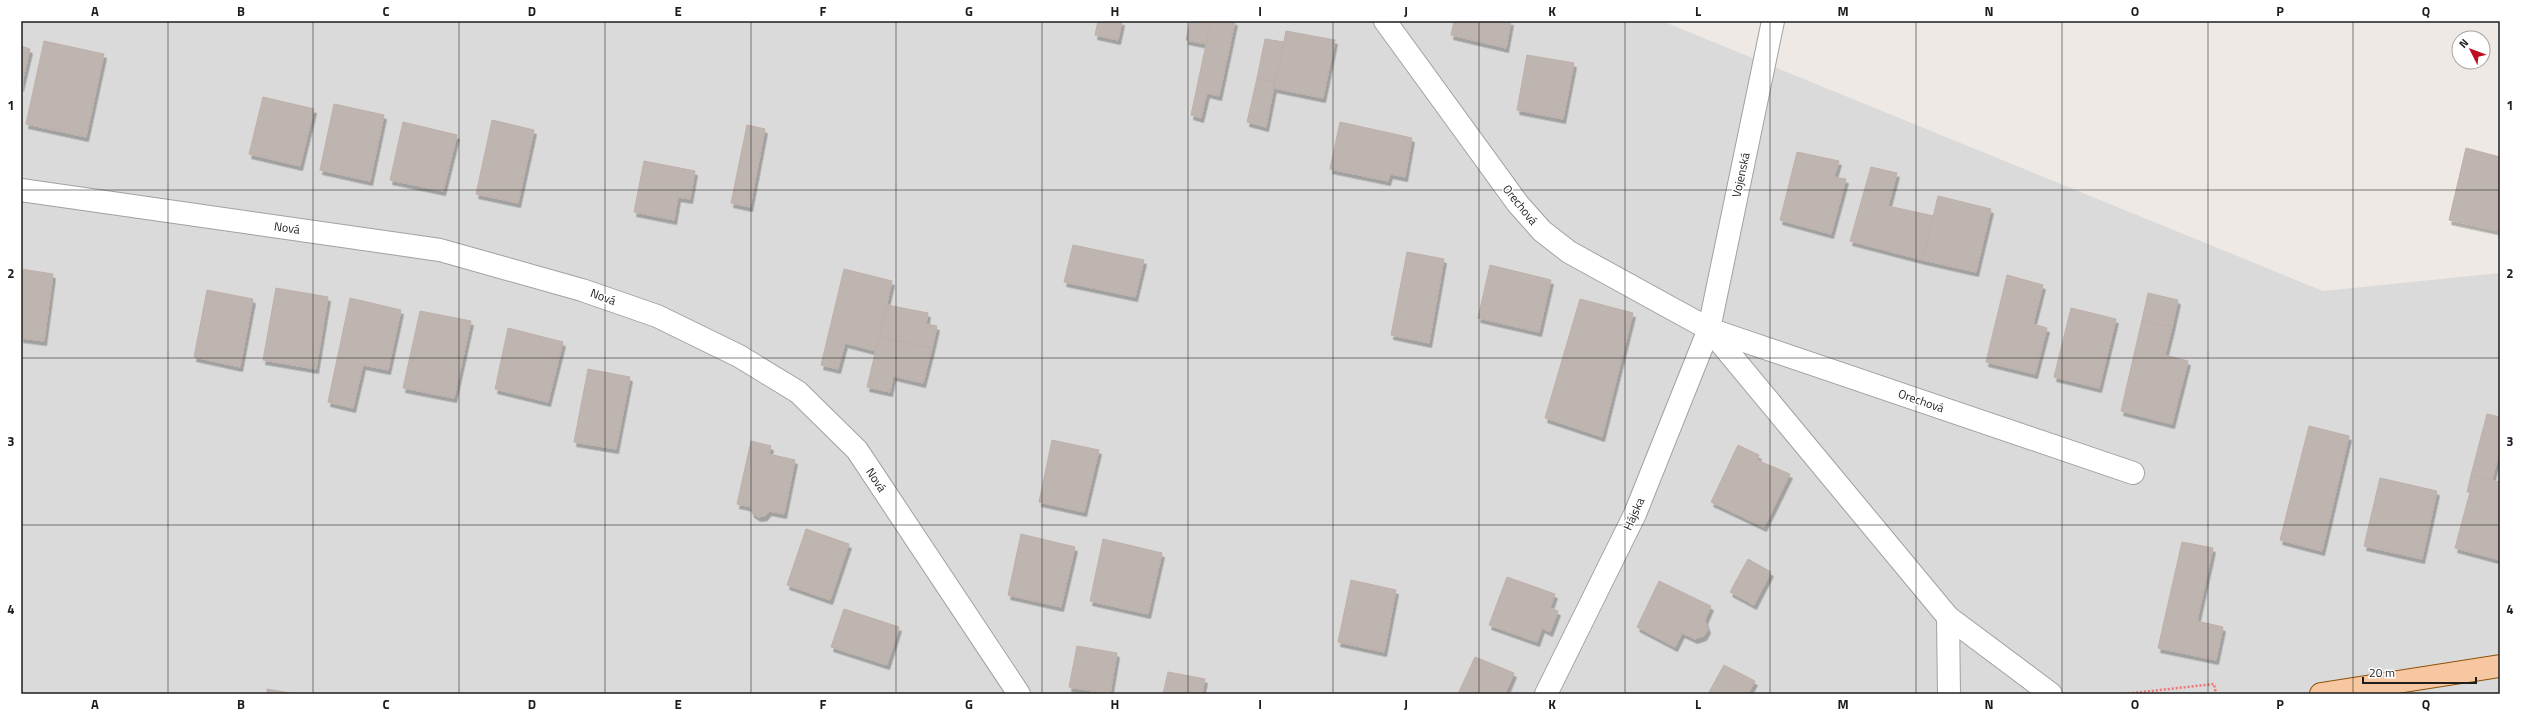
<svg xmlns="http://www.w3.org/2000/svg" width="2521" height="715" font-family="'Titillium Web',sans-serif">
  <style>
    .residential { fill: #dbdada }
    .building { fill: #beb5b1; stroke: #bfafa7; filter: url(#shadow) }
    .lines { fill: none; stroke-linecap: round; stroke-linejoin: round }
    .minor-casing { stroke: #a1a1a1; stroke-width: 24 }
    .major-casing { stroke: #8e5209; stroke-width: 24 }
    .path { stroke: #f17273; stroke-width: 2.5; stroke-dasharray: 2 2; stroke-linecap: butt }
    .minor { stroke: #fff; stroke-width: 22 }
    .major { stroke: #f6c7a1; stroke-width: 22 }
    .grid { fill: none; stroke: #1d1d1d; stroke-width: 1; stroke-opacity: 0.55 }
    .labels { text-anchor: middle; stroke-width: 3; stroke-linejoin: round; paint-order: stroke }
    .street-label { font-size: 12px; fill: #1d1d1d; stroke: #fff }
    .neatline { fill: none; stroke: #1d1d1d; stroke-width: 1.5 }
    .grid-label { font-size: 13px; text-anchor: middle; font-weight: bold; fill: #1d1d1d }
  </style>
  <defs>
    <filter id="shadow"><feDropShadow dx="2.5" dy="4.5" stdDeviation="0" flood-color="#0004"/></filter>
  </defs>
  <rect width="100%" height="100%" fill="#eee9e4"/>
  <polygon class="residential" points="21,21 1662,21 2323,291 2500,273 2500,694 21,694"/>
  <g class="building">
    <polygon points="1098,21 1122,21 1118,40 1095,35"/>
    <polygon points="1190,21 1211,21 1206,44 1186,40"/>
    <polygon points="1211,21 1235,21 1219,96 1207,93 1201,118 1191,115"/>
    <polygon points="1454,21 1511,21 1506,48 1451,35"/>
    <polygon points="1286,31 1335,40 1323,98 1274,88"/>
    <polygon points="1265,39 1284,42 1275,82 1257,78"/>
    <polygon points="44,41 104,54 86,137 26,124"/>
    <polygon points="21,46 30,49 21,87"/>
    <polygon points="1527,55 1574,63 1563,119 1517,110"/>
    <polygon points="1257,78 1275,82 1266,127 1247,122"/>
    <polygon points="263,97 314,109 300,166 249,154"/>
    <polygon points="334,104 384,115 370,181 320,170"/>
    <polygon points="492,120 534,130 518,203 476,194"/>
    <polygon points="403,122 457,135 443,191 390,180"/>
    <polygon points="1340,122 1412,138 1405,177 1390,174 1388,181 1330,169"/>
    <polygon points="747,125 765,129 750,207 731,203"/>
    <polygon points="2466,148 2500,157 2500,231 2449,220"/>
    <polygon points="1797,152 1839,161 1834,177 1846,179 1831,234 1780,220"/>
    <polygon points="644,161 695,171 690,199 678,197 674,220 634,212"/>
    <polygon points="1871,167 1897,173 1888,206 1934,216 1923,260 1850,241"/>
    <polygon points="1938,196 1991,209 1976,272 1923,260"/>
    <polygon points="1073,245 1144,260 1135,297 1064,282"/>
    <polygon points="1407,252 1444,259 1429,343 1391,335"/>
    <polygon points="1490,265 1551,280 1539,332 1478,318"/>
    <polygon points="21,269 53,274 44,341 21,338"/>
    <polygon points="844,269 892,281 876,351 845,343 838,369 821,365"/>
    <polygon points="2007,275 2043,285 2033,324 2047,328 2035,374 1986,362"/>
    <polygon points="276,288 328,297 316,369 263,360"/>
    <polygon points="207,290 253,299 240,367 194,357"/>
    <polygon points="2148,293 2178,300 2172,327 2142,320"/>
    <polygon points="350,298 401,310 388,370 363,365 353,408 328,402"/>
    <polygon points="1580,299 1633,313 1602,437 1545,418"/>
    <polygon points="887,305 928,313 926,324 937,326 932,348 879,337"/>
    <polygon points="2071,308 2116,319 2099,388 2054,377"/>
    <polygon points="420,311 471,321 454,398 403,388"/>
    <polygon points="2142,320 2172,327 2165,355 2188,361 2172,424 2121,411"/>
    <polygon points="508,328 563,342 548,402 495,389"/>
    <polygon points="879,337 932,348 923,383 893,376 890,392 867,387"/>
    <polygon points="588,369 630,377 616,449 574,442"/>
    <polygon points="2487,414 2500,417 2500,448 2492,480 2471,475"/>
    <polygon points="2309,426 2349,436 2322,551 2280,540"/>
    <polygon points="1052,440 1099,450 1084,512 1039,502"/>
    <polygon points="751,441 771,446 769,454 795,460 784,514 769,511 765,516 758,517 752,513 751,507 737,504"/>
    <polygon points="1738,445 1759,455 1757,460 1790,474 1764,527 1711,502"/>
    <polygon points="2471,475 2500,482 2500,560 2455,548 2470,492 2467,492"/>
    <polygon points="2380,478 2437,491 2422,559 2364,546"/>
    <polygon points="806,529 849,544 830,600 787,585"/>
    <polygon points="1021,534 1075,547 1061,607 1008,595"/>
    <polygon points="1103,539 1162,553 1148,614 1090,601"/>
    <polygon points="2182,542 2213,548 2197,621 2223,627 2216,660 2158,648"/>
    <polygon points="1748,559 1771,572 1754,605 1730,592"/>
    <polygon points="1507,577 1555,594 1550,608 1558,611 1550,632 1542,628 1537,642 1489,625"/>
    <polygon points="1351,580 1396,590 1384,652 1338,642"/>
    <polygon points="1659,581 1711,606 1705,620 1708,629 1704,636 1695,639 1682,633 1675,647 1637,627"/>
    <polygon points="844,609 899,627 887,665 831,647"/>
    <polygon points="1077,646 1117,653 1110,694 1069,687"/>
    <polygon points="1475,657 1514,673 1505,694 1458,694"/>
    <polygon points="1724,665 1755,681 1748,694 1708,694"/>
    <polygon points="1168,672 1205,679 1202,694 1163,694"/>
    <polygon points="267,689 296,694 267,694"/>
  </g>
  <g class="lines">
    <defs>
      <g id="minor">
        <polyline points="1385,21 1518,204 1542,231 1569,252 1709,329 2133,473"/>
        <polyline points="21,190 440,250 582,290 657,316 739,356 798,392 857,450 1019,694"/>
        <polyline points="1709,329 1948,617 2051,694"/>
        <polyline points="1948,617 1949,694"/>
        <polyline points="1546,694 1635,514 1709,329 1773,21"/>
      </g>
      <polyline id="major" points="2321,694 2500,666"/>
    </defs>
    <use href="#minor" class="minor-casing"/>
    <use href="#major" class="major-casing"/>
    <polyline class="path" points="2124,694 2214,684 2216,694"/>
    <use href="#minor" class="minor"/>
    <use href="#major" class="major"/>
  </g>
  <path class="grid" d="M168,21V694M313,21V694M459,21V694M605,21V694M751,21V694M896,21V694M1042,21V694M1188,21V694M1333,21V694M1479,21V694M1625,21V694M1770,21V694M1916,21V694M2062,21V694M2208,21V694M2353,21V694M21,190H2500M21,358H2500M21,525H2500"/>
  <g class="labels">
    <g class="street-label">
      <text transform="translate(1741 175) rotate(-78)" y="4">Vojenská</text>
      <text transform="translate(1520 205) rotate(51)" y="4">Orechová</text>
      <text transform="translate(287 228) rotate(8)" y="4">Nová</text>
      <text transform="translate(603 297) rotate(20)" y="4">Nová</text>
      <text transform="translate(1921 401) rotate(19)" y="4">Orechová</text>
      <text transform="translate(876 480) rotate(56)" y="4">Nová</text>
      <text transform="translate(1634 514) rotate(-66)" y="4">Hájska</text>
    </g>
  </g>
  <rect width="2521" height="715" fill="none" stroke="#ffffff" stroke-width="44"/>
  <g transform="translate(2471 50) rotate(312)"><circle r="19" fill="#ffffff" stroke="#a5a5a5"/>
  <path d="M0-3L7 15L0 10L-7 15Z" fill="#be0c21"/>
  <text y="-6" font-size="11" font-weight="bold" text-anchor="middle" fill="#1d1d1d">N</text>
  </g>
  <path d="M2363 677v6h113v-6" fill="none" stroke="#1d1d1d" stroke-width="2"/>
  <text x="2369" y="677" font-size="12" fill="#1d1d1d" stroke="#ffffff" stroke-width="3" paint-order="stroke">20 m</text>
  <rect x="22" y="22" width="2477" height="671" class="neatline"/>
  <g class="grid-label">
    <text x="95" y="16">A</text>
    <text x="241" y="16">B</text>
    <text x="386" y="16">C</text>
    <text x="532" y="16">D</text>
    <text x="678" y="16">E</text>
    <text x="823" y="16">F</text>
    <text x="969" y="16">G</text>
    <text x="1115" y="16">H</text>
    <text x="1260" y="16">I</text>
    <text x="1406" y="16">J</text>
    <text x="1552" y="16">K</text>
    <text x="1698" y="16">L</text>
    <text x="1843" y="16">M</text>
    <text x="1989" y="16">N</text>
    <text x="2135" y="16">O</text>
    <text x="2280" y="16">P</text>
    <text x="2426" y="16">Q</text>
    <text x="11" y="110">1</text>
    <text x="2510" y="110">1</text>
    <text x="11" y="278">2</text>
    <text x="2510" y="278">2</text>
    <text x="11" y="446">3</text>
    <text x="2510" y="446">3</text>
    <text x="11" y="614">4</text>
    <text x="2510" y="614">4</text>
    <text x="95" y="709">A</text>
    <text x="241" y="709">B</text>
    <text x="386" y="709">C</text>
    <text x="532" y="709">D</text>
    <text x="678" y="709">E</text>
    <text x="823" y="709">F</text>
    <text x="969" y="709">G</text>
    <text x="1115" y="709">H</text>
    <text x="1260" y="709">I</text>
    <text x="1406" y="709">J</text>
    <text x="1552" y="709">K</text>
    <text x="1698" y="709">L</text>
    <text x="1843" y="709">M</text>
    <text x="1989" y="709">N</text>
    <text x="2135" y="709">O</text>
    <text x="2280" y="709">P</text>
    <text x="2426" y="709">Q</text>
  </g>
</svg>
